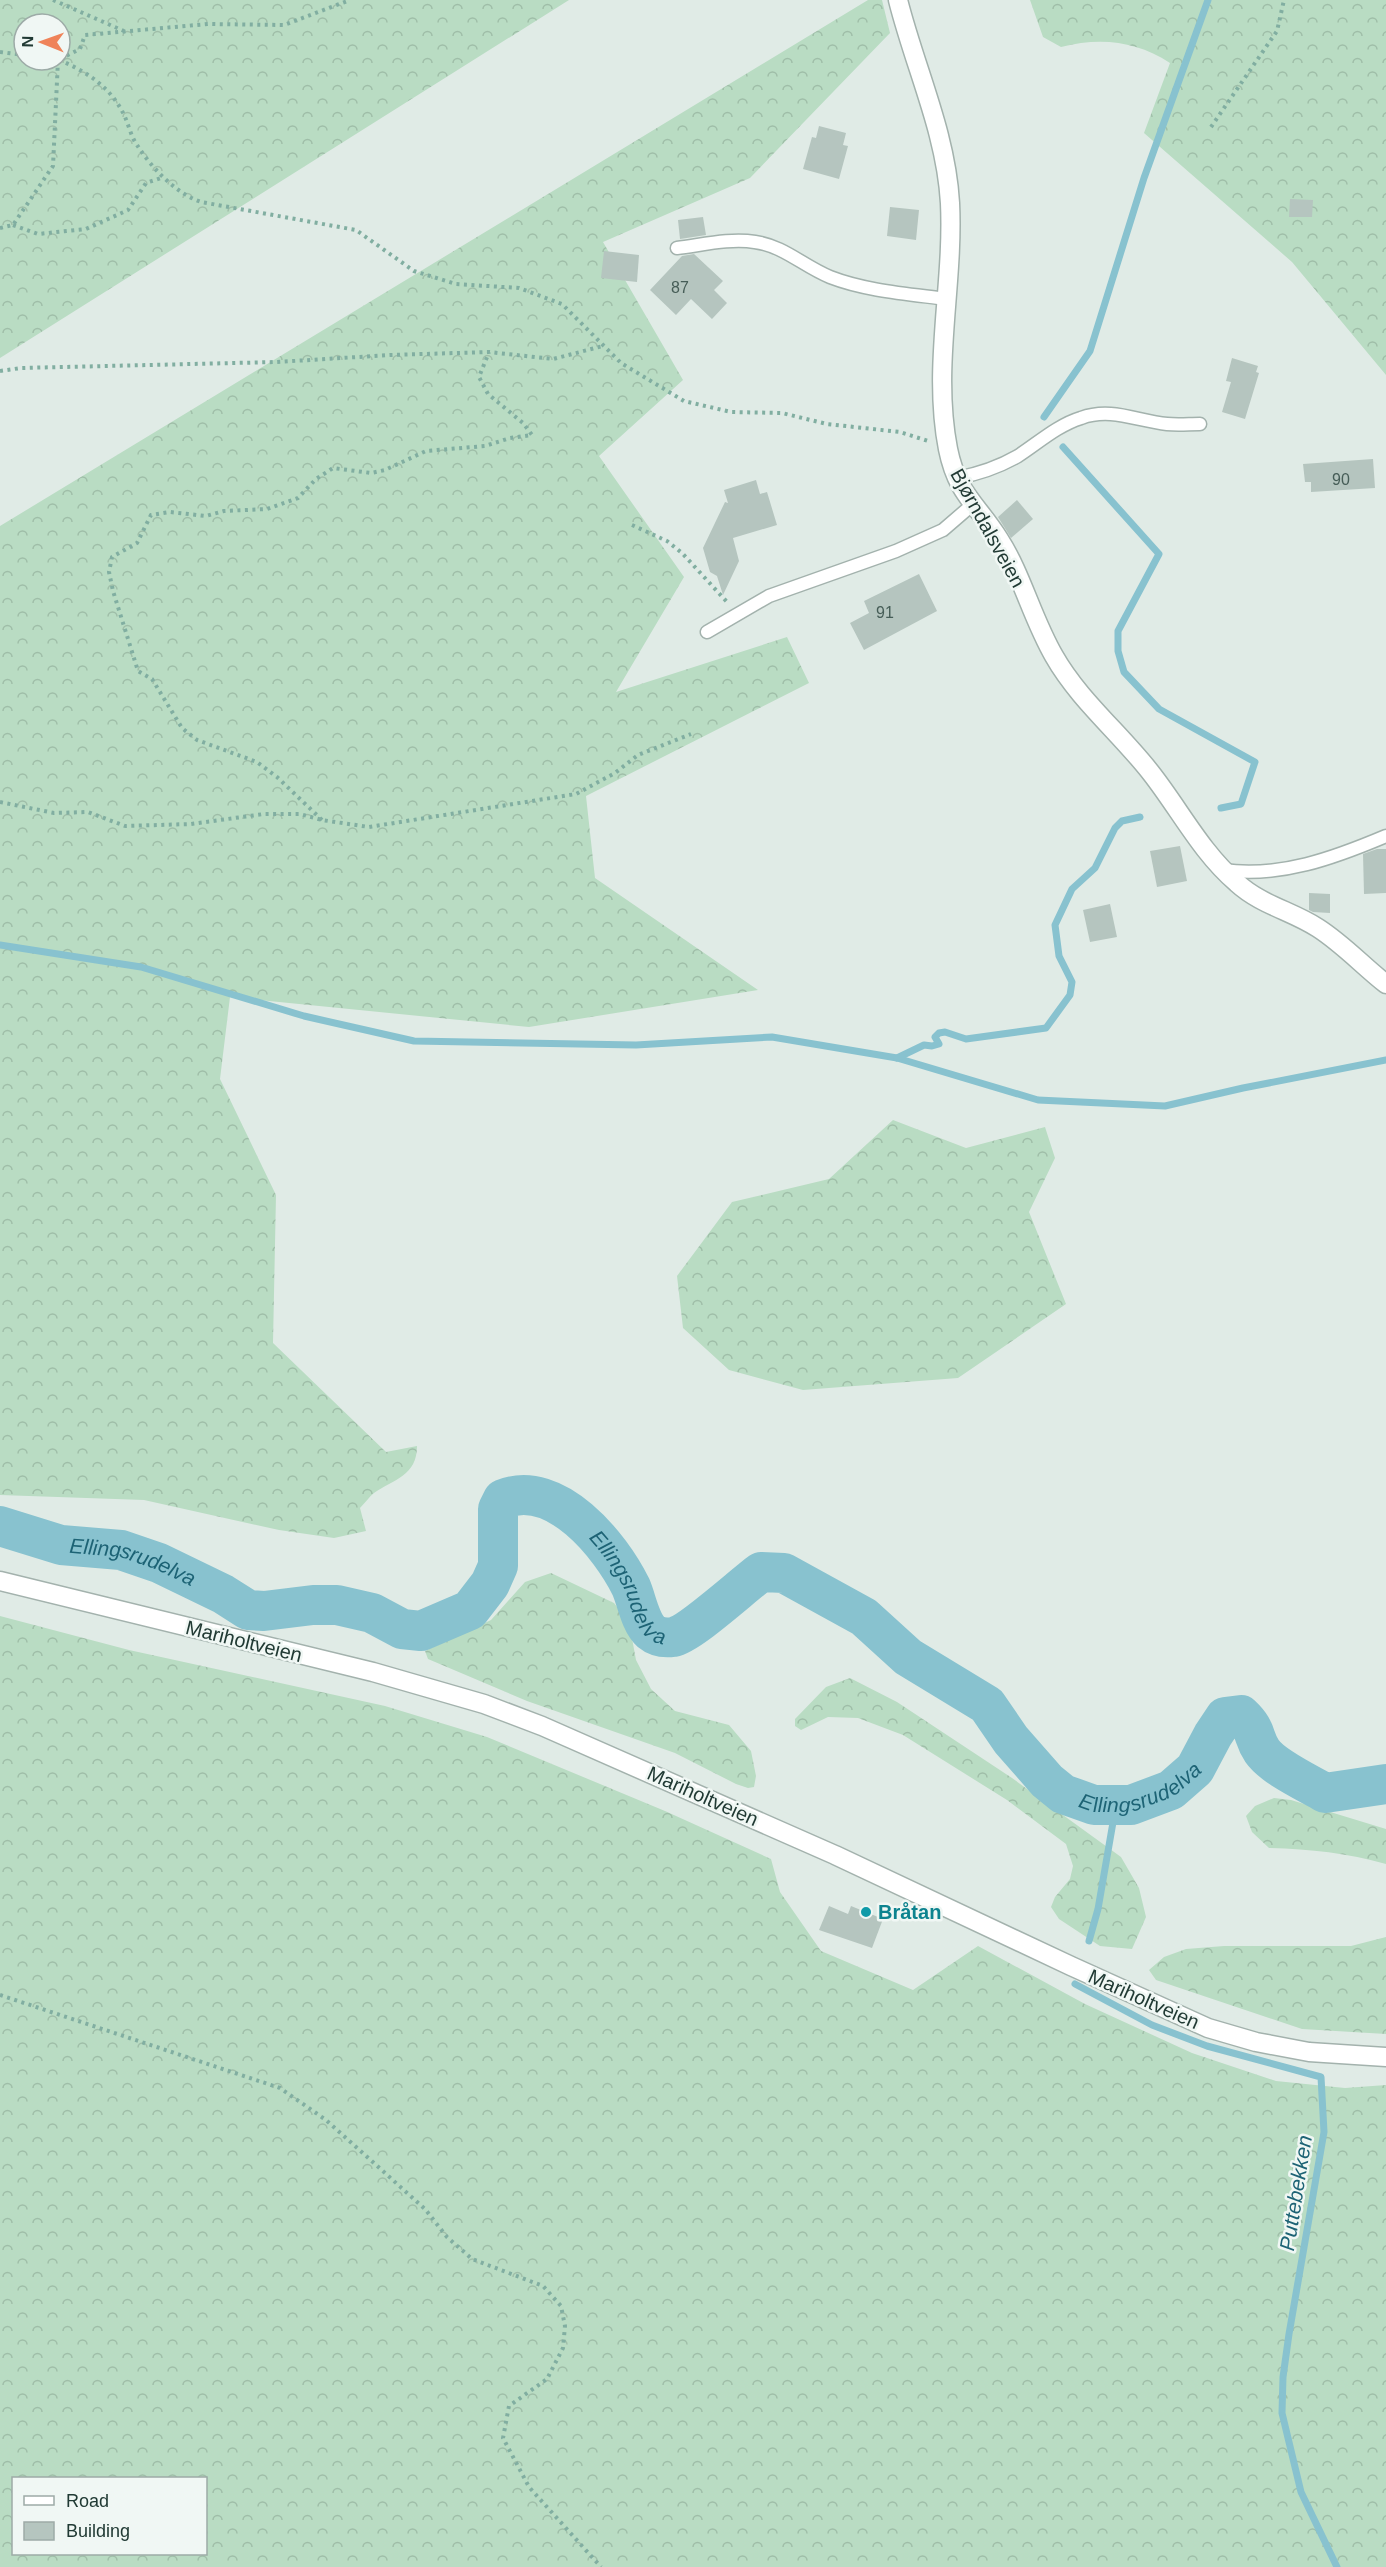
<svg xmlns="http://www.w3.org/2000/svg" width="1386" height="2567" font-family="Arial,sans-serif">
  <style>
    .forest { fill: url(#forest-crowns); fill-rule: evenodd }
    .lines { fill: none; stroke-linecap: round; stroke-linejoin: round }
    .stream { stroke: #88c2cf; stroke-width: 7 }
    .river { stroke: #88c2cf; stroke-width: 40 }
    .building { fill: #b5c5bf }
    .service-casing { stroke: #a3b2ad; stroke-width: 15 }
    .minor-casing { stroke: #a3b2ad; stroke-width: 21 }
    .path { stroke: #81aea1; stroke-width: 4; stroke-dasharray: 3 4.5; stroke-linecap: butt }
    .service { stroke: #fff; stroke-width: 12 }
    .minor { stroke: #fff; stroke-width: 18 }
    .culture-dot { fill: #0f9aa8; stroke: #f0f7f4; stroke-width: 2 }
    .labels { text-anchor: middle; stroke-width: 5; stroke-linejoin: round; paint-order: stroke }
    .number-label { font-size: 16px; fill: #465d57 }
    .street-label { font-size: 20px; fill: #213a34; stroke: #f0f7f4 }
    .culture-label { font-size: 20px; font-weight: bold; fill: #0d838f; stroke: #f0f7f4; text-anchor: start }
    .water-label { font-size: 21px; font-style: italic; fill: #1d6375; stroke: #f0f7f4 }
  </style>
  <defs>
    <pattern id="forest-crowns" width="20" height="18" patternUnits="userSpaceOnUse" patternTransform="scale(1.5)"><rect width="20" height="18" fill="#b9dcc3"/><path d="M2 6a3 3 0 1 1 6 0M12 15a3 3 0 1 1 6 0" fill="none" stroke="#9fbea8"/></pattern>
  </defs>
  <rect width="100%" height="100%" fill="#e0ebe6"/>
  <g class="forest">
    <path d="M0,0H569L0,358ZM24,24H60V60H24Z"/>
    <path d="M868,0H882L890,33L750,178L603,242L683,380L599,456L684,577L616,692L787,637L809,683L586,796L595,878L758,990L529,1027L230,997L220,1079L276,1195L273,1343L386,1452L417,1446C417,1476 394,1479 374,1493C369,1497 365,1503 360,1508L366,1531L334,1538L279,1530L144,1500L0,1495V526Z"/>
    <path d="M1030,0H1386V375L1292,262L1144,133L1170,63C1136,41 1101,37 1061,47L1043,37Z"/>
    <polygon points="893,1120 966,1148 1045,1127 1055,1158 1029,1212 1066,1304 958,1378 803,1390 729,1370 683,1328 677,1276 732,1202 829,1179"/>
    <polygon points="551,1573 614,1603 629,1622 636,1660 651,1689 675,1711 729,1725 751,1751 756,1776 754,1787 748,1788 736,1784 675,1753 527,1701 428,1659 425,1651 491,1620 525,1582"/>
    <path d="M0,1616L129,1650L385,1706L487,1737L665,1811L771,1859L780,1892L821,1951L913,1990L978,1946L1085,2004L1192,2053L1276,2081L1345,2088L1386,2085V2567H0ZM14,2478H206V2554H14Z"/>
    <polygon points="850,1678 897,1702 1012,1778 1121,1857 1139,1888 1146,1917 1132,1949 1100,1946 1059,1919 1051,1907 1055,1897 1070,1879 1073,1866 1066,1844 1007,1800 903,1735 858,1718 828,1717 801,1730 795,1726 795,1719 826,1687"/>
    <path d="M1274,1798L1291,1800L1386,1829V1864C1347,1853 1310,1849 1269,1848L1252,1832L1246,1816L1255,1806Z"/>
    <polygon points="1386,1937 1386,2034 1302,2029 1156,1980 1149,1970 1164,1957 1186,1949 1224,1946 1351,1946"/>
  </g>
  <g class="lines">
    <g class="stream">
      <polyline points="1044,417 1090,351 1144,178 1208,0"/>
      <polyline points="1063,447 1159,554 1118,631 1118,651 1124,672 1159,709 1255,762 1241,804 1221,808"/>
      <polyline points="0,945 141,967 304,1016 414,1041 636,1045 772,1037 897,1058 1038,1100 1165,1106 1243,1088 1386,1060"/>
      <polyline points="897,1058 924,1045 932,1046 939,1044 935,1037 939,1033 945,1032 966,1039 1046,1028 1070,995 1072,982 1059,956 1055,925 1072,889 1095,868 1115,828 1122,821 1140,817"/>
      <polyline points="1089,1941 1098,1909 1116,1805"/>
      <polyline points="1075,1984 1152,2025 1207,2046 1321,2077 1324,2132 1289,2334 1283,2377 1282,2413 1301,2492 1337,2567"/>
    </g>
    <path class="river" id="s1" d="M0,1526L61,1545L121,1550L159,1563L223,1594L248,1610L264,1611L313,1605H337L372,1613L402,1629L421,1631L470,1610L490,1584L498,1566V1509L503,1499C556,1478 610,1545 631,1587C637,1601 640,1622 651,1632C657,1637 665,1638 673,1637C690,1634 743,1585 761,1572L784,1573L864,1617L908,1657L987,1705L1011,1740L1047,1781L1063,1794L1094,1805H1131L1171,1790L1195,1769L1213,1735L1225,1717L1241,1715C1258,1731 1252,1736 1262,1751C1273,1767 1308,1783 1325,1793L1386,1784"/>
  </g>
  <g class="building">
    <polygon points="819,126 846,133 843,145 848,146 839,179 803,169 812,137 816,138"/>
    <polygon points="1290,199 1313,200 1312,217 1289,217"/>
    <polygon points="890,207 919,210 916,240 887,236"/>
    <polygon points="703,217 706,235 680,239 678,220"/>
    <polygon points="604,251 639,255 637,282 601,278"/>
    <polygon points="694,254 723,281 714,290 727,303 712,319 691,299 676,315 650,290 682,256"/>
    <polygon points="1232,358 1258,366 1256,372 1259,373 1245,419 1222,412 1231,382 1226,381"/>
    <polygon points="1373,459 1375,488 1311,492 1311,482 1305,482 1303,464"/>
    <polygon points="756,480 760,494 767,492 777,525 733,538 739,561 723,595 717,576 710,572 703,548 725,502 728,503 724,490"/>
    <polygon points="1017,500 1033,519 1011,538 998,517"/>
    <polygon points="919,574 937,611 864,650 850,623 869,613 864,601"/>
    <polygon points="1180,846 1187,881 1157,887 1150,851"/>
    <polygon points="1377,849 1386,849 1386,893 1364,894 1363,854"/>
    <polygon points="1309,893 1330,894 1330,913 1313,912 1309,910"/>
    <polygon points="1110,904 1117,937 1090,942 1083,910"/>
    <polygon points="829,1906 848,1914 851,1906 883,1919 872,1948 819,1930"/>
  </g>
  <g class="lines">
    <defs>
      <g id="service">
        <path d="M677,248C702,245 730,238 755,242C784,246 803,266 830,277C866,291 909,294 947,299"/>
        <path d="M957,478C978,474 999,467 1018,456C1038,443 1058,425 1081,418C1111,407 1137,421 1167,424C1178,425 1189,424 1200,424"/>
        <polyline points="707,632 769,596 896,551 943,530 972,505"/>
        <path d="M1223,870C1280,878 1334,858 1386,836"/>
      </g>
      <g id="minor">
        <path d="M898,0C915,68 946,132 950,203C954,285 932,367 948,449C957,494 977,504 999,539C1022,575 1032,618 1054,656C1079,700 1120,733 1151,773C1180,810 1201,852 1237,883C1261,905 1292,911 1318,928C1343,944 1363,966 1386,984"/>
        <polyline points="0,1581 373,1672 484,1704 542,1726 835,1855 1071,1966 1208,2028 1256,2042 1309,2052 1386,2057"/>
      </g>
    </defs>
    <use href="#service" class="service-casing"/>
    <use href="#minor" class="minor-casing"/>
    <g class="path">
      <polyline points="53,0 124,31"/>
      <polyline points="0,52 24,55"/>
      <polyline points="60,59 80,49 85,35 208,24 284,25 350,0"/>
      <path d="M59,60C84,70 109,86 122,111C128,121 130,135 137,145C152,168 175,193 201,202L356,230L414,271L456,284L519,288L562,304L621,363L684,401L731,412L782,413L827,424L900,432L928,441"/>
      <polyline points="1211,127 1277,31 1284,0"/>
      <polyline points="13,225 38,234 86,229 128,210 146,183 164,177"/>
      <polyline points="0,228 13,225 53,166 58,60"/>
      <polyline points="0,371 21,368 277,362 390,355 489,352 553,359 603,346"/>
      <polyline points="632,525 667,541 682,553 728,603"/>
      <polyline points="0,802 54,813 88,812 125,826 191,824 264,814 300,814 322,820 369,827 576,794 615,773 638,755 691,734"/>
      <polyline points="322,820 277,777 257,762 197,740 182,728 152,679 138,671 113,591 109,572 112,557 137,543 151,515 170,512 206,516 224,511 267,509 298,498 316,479 333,468 371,473 385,470 426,451 485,446 510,438 532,435 523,423 488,394 479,377 489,352"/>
      <polyline points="0,1995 280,2088 326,2120 425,2209 447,2237 472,2259 543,2286 561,2306 565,2326 563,2348 547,2379 509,2406 503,2438 529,2487 601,2567"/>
    </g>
    <use href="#service" class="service"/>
    <use href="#minor" class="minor"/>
  </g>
  <circle class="culture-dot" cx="866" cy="1912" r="6"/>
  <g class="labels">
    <g class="number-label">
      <text x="680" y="293">87</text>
      <text x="1341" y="485">90</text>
      <text x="885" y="618">91</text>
    </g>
    <g class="street-label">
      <text transform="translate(988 528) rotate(61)" y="7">Bjørndalsveien</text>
      <text transform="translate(244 1641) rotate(14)" y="7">Mariholtveien</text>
      <text transform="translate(703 1796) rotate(24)" y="7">Mariholtveien</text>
      <text transform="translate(1144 1999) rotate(24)" y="7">Mariholtveien</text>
    </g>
    <g class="culture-label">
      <text x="878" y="1919">Bråtan</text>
    </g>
    <g class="water-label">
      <text dy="7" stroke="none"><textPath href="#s1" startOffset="138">Ellingsrudelva</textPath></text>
      <text dy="7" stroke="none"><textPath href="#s1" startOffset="786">Ellingsrudelva</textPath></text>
      <text dy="7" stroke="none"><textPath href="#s1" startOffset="1436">Ellingsrudelva</textPath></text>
      <text transform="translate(1296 2193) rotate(-81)" y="7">Puttebekken</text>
    </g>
  </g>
  <rect x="12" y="2477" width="195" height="78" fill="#f0f7f4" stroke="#9daba7" stroke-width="1.5"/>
  <rect x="24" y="2496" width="30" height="9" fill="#ffffff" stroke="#9daba7" stroke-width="1.5"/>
  <text x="66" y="2507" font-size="18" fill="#213a34">Road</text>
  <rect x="24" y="2522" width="30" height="18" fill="#b5c5bf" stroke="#9daba7" stroke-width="1.5"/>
  <text x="66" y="2537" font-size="18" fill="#213a34">Building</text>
  <g transform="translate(42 42) rotate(271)"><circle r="28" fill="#f0f7f4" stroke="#9daba7" stroke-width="1.5"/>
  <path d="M0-4.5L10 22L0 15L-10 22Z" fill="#ef8359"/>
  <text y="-9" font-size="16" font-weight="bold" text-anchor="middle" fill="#213a34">N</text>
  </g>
</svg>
